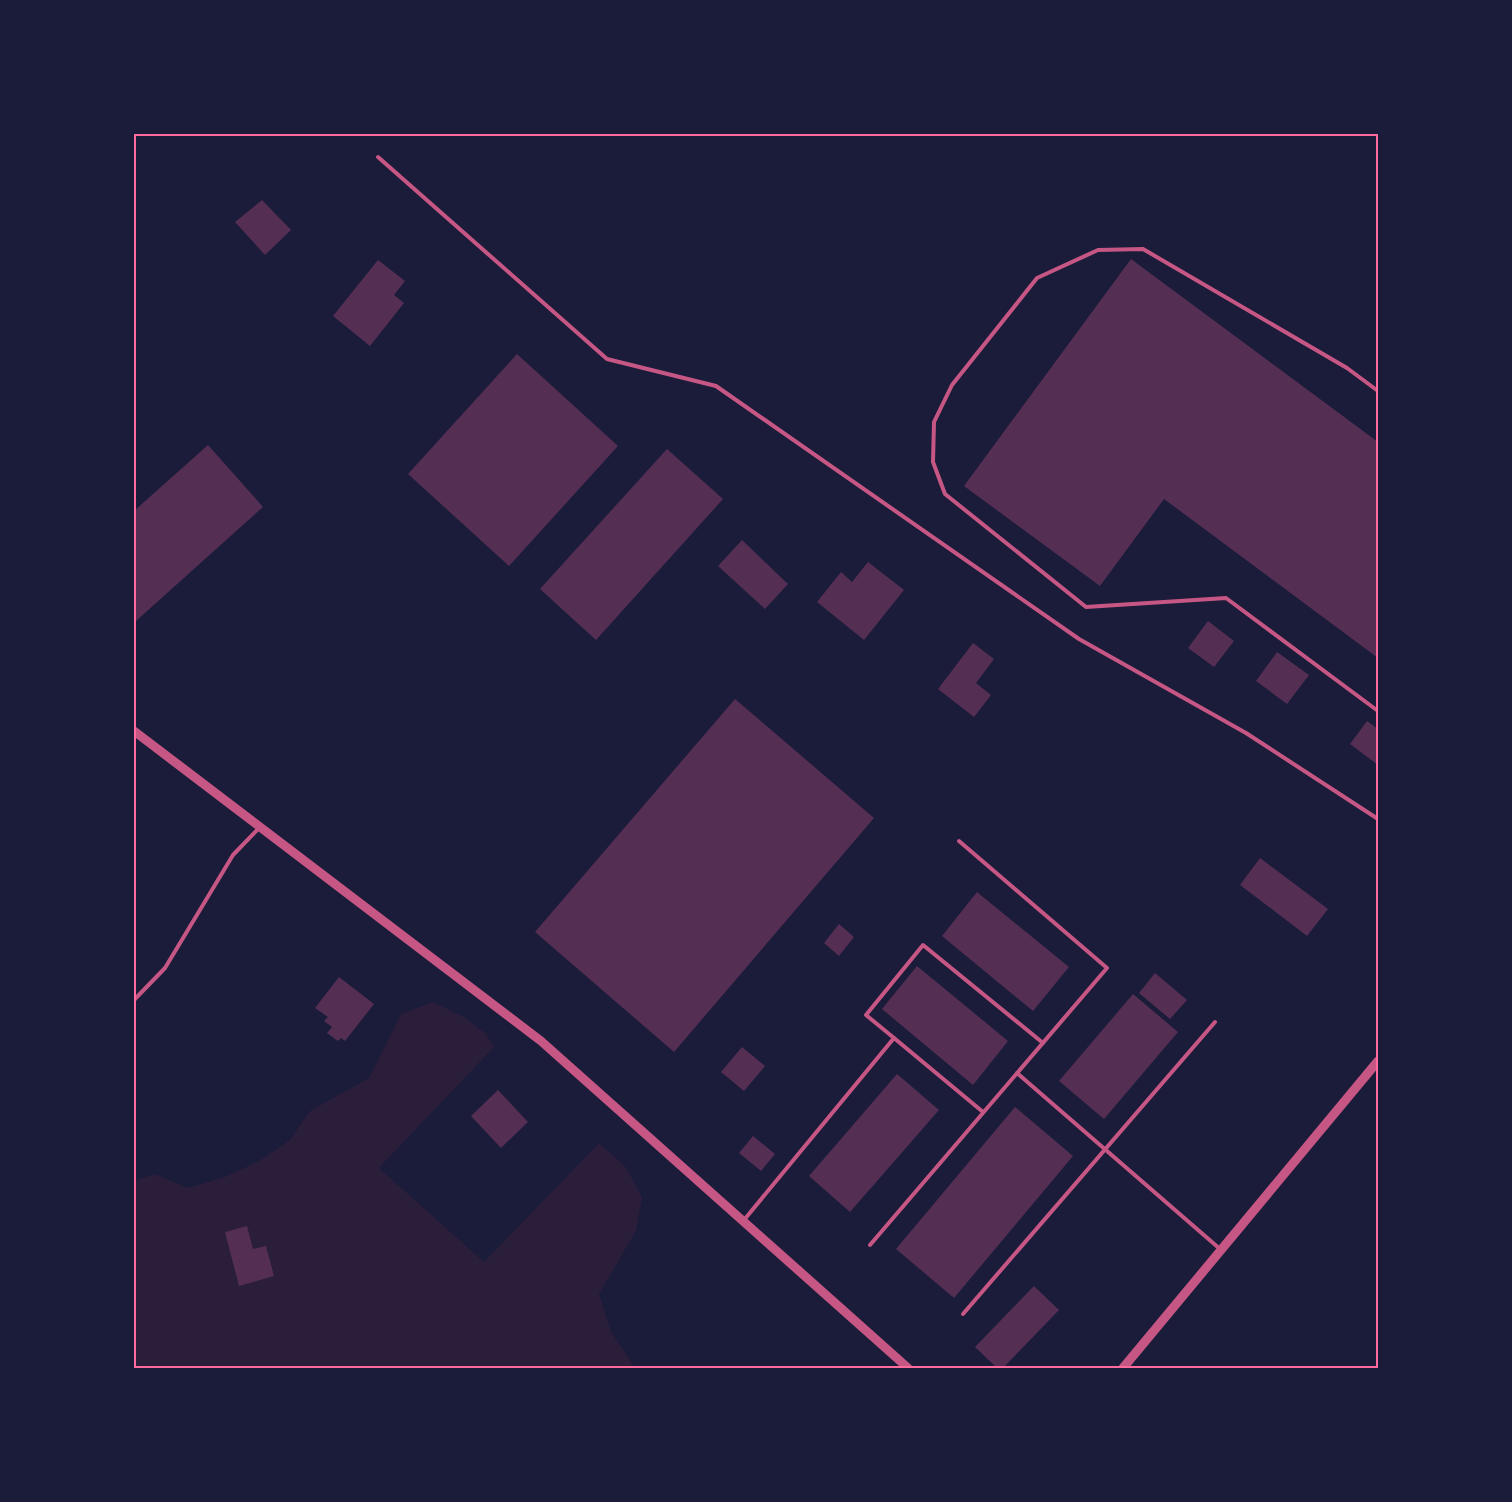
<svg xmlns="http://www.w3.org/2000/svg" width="1512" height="1502" font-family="'Fira Sans Condensed',sans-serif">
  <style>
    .green { fill: #2a1e3b }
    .building { fill: #542f53 }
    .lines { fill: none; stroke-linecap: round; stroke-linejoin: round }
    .service { stroke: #c65784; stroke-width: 4 }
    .tertiary { stroke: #c65784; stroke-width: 9 }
    .neatline { fill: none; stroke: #ff6b9d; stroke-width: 2 }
  </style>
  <rect width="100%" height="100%" fill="#1b1b3a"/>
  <polygon class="green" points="433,1002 464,1017 486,1034 494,1047 379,1168 484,1262 599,1143 625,1166 642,1197 636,1231 599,1294 611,1332 635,1368 134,1368 134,1181 155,1174 188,1188 225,1177 259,1161 290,1140 310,1111 369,1078 401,1014"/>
  <g class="building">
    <polygon points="262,200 291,230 265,255 235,222"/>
    <polygon points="1131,259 1378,442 1378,658 1164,499 1100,586 964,486"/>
    <polygon points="378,260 405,281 394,295 404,303 370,346 333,316"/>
    <polygon points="517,354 618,446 509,566 408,474"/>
    <polygon points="208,445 263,507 136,621 134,619 134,511"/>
    <polygon points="667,449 723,499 596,640 540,589"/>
    <polygon points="742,540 788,584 765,609 718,566"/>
    <polygon points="868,562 904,590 864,640 817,602 841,572 852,582"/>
    <polygon points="1208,621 1234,641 1214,667 1188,648"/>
    <polygon points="973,643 994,659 976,683 991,695 974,717 938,689"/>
    <polygon points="1277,652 1309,675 1287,704 1256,681"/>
    <polygon points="735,699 874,818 674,1052 535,932"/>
    <polygon points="1367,721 1378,729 1378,765 1350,744"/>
    <polygon points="1260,858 1328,909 1307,936 1240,885"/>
    <polygon points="977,892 1069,967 1033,1011 942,936"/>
    <polygon points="839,924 854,937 839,956 824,943"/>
    <polygon points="917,966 1008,1041 973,1085 882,1009"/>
    <polygon points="1155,973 1187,1000 1170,1019 1139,993"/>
    <polygon points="339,977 374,1004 345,1041 341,1038 338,1041 327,1033 332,1027 324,1021 328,1017 315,1008"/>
    <polygon points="1133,994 1178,1032 1104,1119 1059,1081"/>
    <polygon points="742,1047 765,1066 744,1091 721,1072"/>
    <polygon points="897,1074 939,1110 850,1212 809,1176"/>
    <polygon points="498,1090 528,1122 501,1148 471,1116"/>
    <polygon points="1015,1107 1073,1156 954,1298 896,1249"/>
    <polygon points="753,1136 775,1154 761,1171 739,1153"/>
    <polygon points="247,1226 253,1249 266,1246 274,1276 239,1286 225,1232"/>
    <polygon points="1034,1286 1059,1310 1003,1368 997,1368 975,1347"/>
  </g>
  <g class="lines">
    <g class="service">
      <polyline points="378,157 607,359 716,386 1079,639 1246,733 1378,819"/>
      <polyline points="1378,391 1347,368 1143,249 1098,250 1037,278 952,385 934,422 933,462 945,494 1086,607 1226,598 1378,711"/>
      <polyline points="134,1000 165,968 233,855 260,827"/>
      <polyline points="894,1038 983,1112"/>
      <polyline points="1017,1073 1220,1249"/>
      <polyline points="744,1220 894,1038 866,1015 923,945 1043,1043"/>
      <polyline points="870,1245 1107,968 959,841"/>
      <polyline points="963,1314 1215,1022"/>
    </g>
    <g class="tertiary">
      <polyline points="134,731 541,1041 908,1368"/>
      <polyline points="1123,1368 1378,1061"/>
    </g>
  </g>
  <rect width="1512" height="1502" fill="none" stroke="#1b1b3a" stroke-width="270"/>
  <rect x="135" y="135" width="1242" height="1232" class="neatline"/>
</svg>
